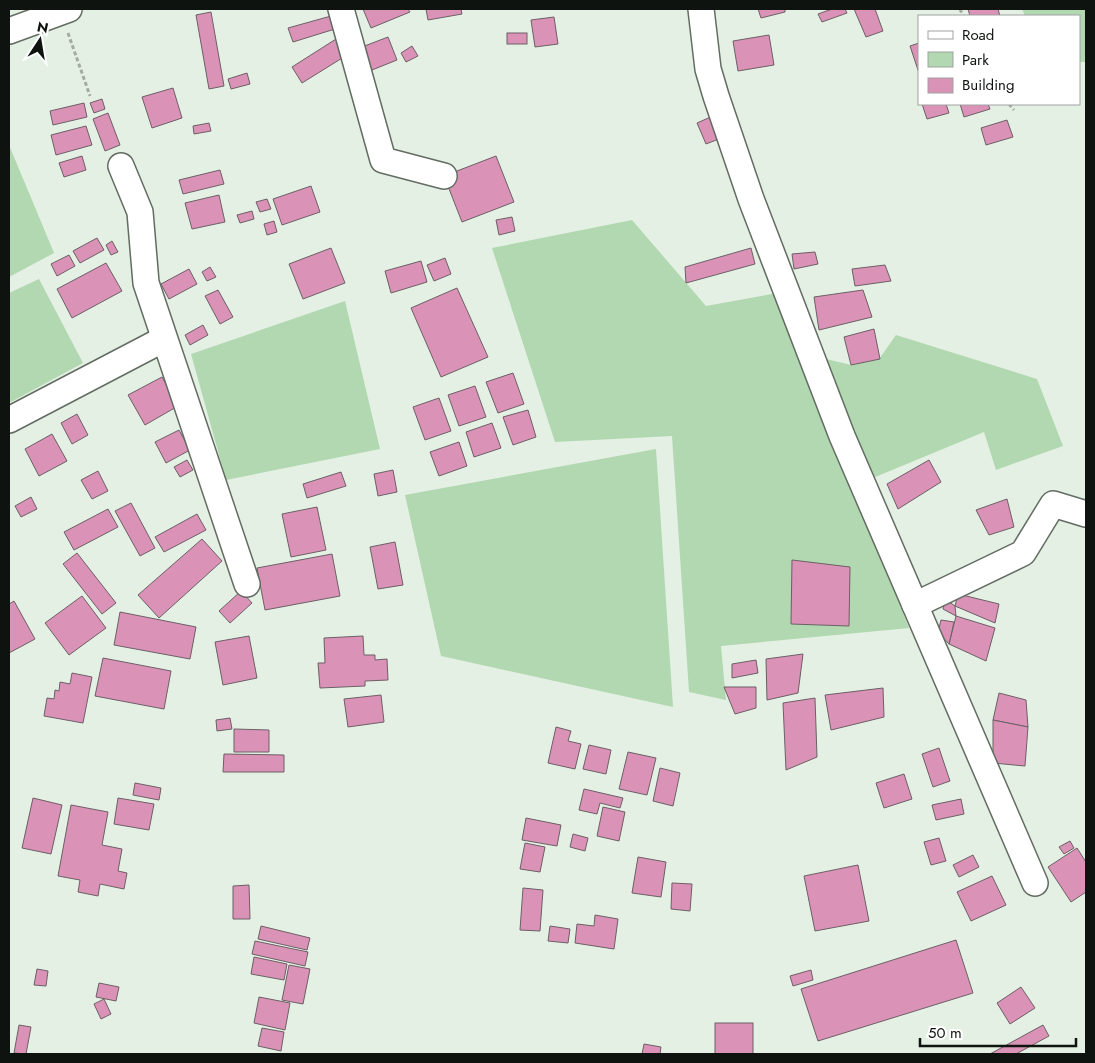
<svg xmlns="http://www.w3.org/2000/svg" width="1095" height="1063" font-family="Jost,sans-serif">
  <style>
    .green { fill: #b1d8b0 }
    .building { fill: #da93b7; stroke: #6c5f65 }
    .lines { fill: none; stroke-linecap: round; stroke-linejoin: round }
    .minor-casing { stroke: #636c62; stroke-width: 28 }
    .path { stroke: #a3aca3; stroke-width: 3; stroke-dasharray: 4 2.5; stroke-linecap: butt }
    .minor { stroke: #fff; stroke-width: 25 }
  </style>
  <rect width="100%" height="100%" fill="#e4f0e4"/>
  <g class="green">
    <polygon points="1022,9 1086,9 1086,62 1079,62 1079,16 1025,16"/>
    <polygon points="9,145 54,253 9,277"/>
    <polygon points="632,220 706,306 777,293 909,628 721,646 726,700 689,692 672,436 555,442 492,248"/>
    <polygon points="39,279 83,363 9,403 9,293"/>
    <polygon points="345,301 380,449 226,480 191,354"/>
    <polygon points="896,335 1037,379 1063,446 996,470 984,432 868,480 822,358 851,365 879,359"/>
    <polygon points="656,449 673,707 441,656 405,495"/>
  </g>
  <g class="building">
    <polygon points="363,9 408,9 410,12 371,28"/>
    <polygon points="426,9 461,9 462,14 428,20"/>
    <polygon points="758,9 785,9 785,12 761,18"/>
    <polygon points="832,9 845,9 847,13 822,22 818,14"/>
    <polygon points="854,9 875,9 883,31 866,37"/>
    <polygon points="968,9 998,9 1000,16 970,16"/>
    <polygon points="211,12 224,86 209,89 196,15"/>
    <polygon points="331,16 335,29 293,42 288,28"/>
    <polygon points="554,17 558,44 535,47 531,20"/>
    <rect x="507" y="33" width="20" height="11"/>
    <polygon points="769,35 774,65 738,71 733,41"/>
    <polygon points="388,37 397,60 372,70 362,47"/>
    <polygon points="336,39 347,55 302,83 292,67"/>
    <polygon points="919,43 919,73 910,46"/>
    <polygon points="412,46 418,56 406,62 401,53"/>
    <polygon points="247,73 250,84 231,89 228,79"/>
    <polygon points="173,88 182,118 152,128 142,97"/>
    <polygon points="102,99 105,109 94,113 90,103"/>
    <polygon points="84,103 87,117 53,125 50,111"/>
    <polygon points="922,104 946,104 949,113 927,119"/>
    <polygon points="960,104 988,104 990,109 964,117"/>
    <polygon points="108,113 120,145 105,151 93,119"/>
    <polygon points="715,115 724,137 706,144 697,123"/>
    <polygon points="1007,120 1013,137 986,145 981,128"/>
    <polygon points="209,123 211,131 194,134 193,126"/>
    <polygon points="86,126 92,145 56,155 51,135"/>
    <polygon points="82,156 86,170 64,177 59,163"/>
    <polygon points="496,156 514,202 462,222 444,176"/>
    <polygon points="220,170 224,184 183,194 179,180"/>
    <polygon points="311,186 320,212 282,225 273,199"/>
    <polygon points="219,195 225,222 192,229 185,203"/>
    <polygon points="267,199 271,209 260,212 256,202"/>
    <polygon points="252,211 254,219 240,223 237,215"/>
    <polygon points="512,217 515,231 499,235 496,220"/>
    <polygon points="274,221 277,232 267,235 264,224"/>
    <polygon points="97,238 104,250 80,263 73,251"/>
    <polygon points="112,241 118,252 111,255 106,245"/>
    <polygon points="331,248 345,283 303,299 289,264"/>
    <polygon points="751,248 755,264 686,283 685,267"/>
    <polygon points="815,252 818,264 794,269 792,254"/>
    <polygon points="69,255 75,266 57,276 51,264"/>
    <polygon points="445,258 451,274 434,281 427,265"/>
    <polygon points="421,261 427,282 391,293 385,271"/>
    <polygon points="106,263 122,291 72,318 57,289"/>
    <polygon points="885,265 891,281 855,286 852,269"/>
    <polygon points="210,267 216,277 207,281 202,272"/>
    <polygon points="189,269 197,284 169,299 161,284"/>
    <polygon points="457,288 488,357 441,377 411,308"/>
    <polygon points="218,290 233,317 220,324 205,296"/>
    <polygon points="863,290 872,317 819,330 814,297"/>
    <polygon points="203,325 208,335 190,345 185,335"/>
    <polygon points="874,329 880,359 851,365 844,337"/>
    <polygon points="513,373 524,404 498,413 486,382"/>
    <polygon points="162,377 178,406 145,425 128,395"/>
    <polygon points="475,386 486,417 459,426 448,395"/>
    <polygon points="439,398 451,431 425,440 413,407"/>
    <polygon points="528,410 536,437 513,445 503,417"/>
    <polygon points="77,414 88,435 72,444 61,423"/>
    <polygon points="492,423 501,448 474,457 466,432"/>
    <polygon points="179,430 190,450 166,463 155,442"/>
    <polygon points="52,434 67,461 39,476 25,449"/>
    <polygon points="459,442 467,466 439,476 430,452"/>
    <polygon points="187,460 193,470 180,477 174,467"/>
    <polygon points="929,460 941,482 898,509 887,484"/>
    <polygon points="393,470 397,492 378,496 374,474"/>
    <polygon points="98,471 108,491 92,499 81,480"/>
    <polygon points="341,472 346,486 307,498 303,484"/>
    <polygon points="31,497 37,509 21,517 15,506"/>
    <polygon points="1007,499 1014,527 989,535 976,510"/>
    <polygon points="131,503 155,548 140,556 115,511"/>
    <polygon points="317,507 326,550 291,557 282,514"/>
    <polygon points="108,509 118,527 74,550 64,532"/>
    <polygon points="197,514 206,530 164,552 155,537"/>
    <polygon points="202,539 222,561 159,618 138,595"/>
    <polygon points="395,542 403,585 378,589 370,547"/>
    <polygon points="77,553 116,603 102,614 63,564"/>
    <polygon points="332,554 340,596 265,610 257,568"/>
    <polygon points="792,560 850,567 849,626 791,624"/>
    <polygon points="241,591 252,603 230,623 219,611"/>
    <polygon points="958,594 999,604 995,623 955,606"/>
    <polygon points="82,596 106,628 69,655 45,623"/>
    <polygon points="945,599 955,606 956,616 943,609"/>
    <polygon points="14,601 35,639 9,653 9,604"/>
    <polygon points="120,612 196,627 190,659 114,645"/>
    <polygon points="956,616 995,628 986,661 949,644"/>
    <polygon points="941,620 954,622 949,644 938,632"/>
    <polygon points="249,636 257,678 223,685 215,642"/>
    <polygon points="363,636 364,655 375,655 375,660 387,659 388,680 365,681 365,686 320,688 318,663 325,663 324,638"/>
    <polygon points="803,654 798,693 767,700 766,659"/>
    <polygon points="103,658 171,671 164,709 95,696"/>
    <polygon points="756,660 758,673 732,678 732,664"/>
    <polygon points="72,673 92,677 83,723 44,716 47,698 54,699 55,690 59,691 60,682 70,684"/>
    <polygon points="724,687 756,687 756,708 735,714"/>
    <polygon points="883,688 884,717 831,730 825,695"/>
    <polygon points="999,693 1026,700 1028,727 993,720"/>
    <polygon points="381,695 384,722 348,727 344,699"/>
    <polygon points="815,698 817,757 786,770 783,703"/>
    <polygon points="230,718 232,729 217,731 216,720"/>
    <polygon points="993,720 1028,727 1025,766 993,763"/>
    <polygon points="556,727 571,731 568,741 581,744 575,769 548,763"/>
    <polygon points="234,729 269,730 269,752 234,752"/>
    <polygon points="589,745 611,750 606,774 583,769"/>
    <polygon points="939,748 950,781 933,787 922,754"/>
    <polygon points="628,752 656,758 647,795 619,789"/>
    <polygon points="224,754 284,755 284,772 223,772"/>
    <polygon points="660,768 680,773 673,806 653,801"/>
    <polygon points="904,774 912,799 884,808 876,783"/>
    <polygon points="135,783 161,788 159,800 133,795"/>
    <polygon points="584,789 623,798 620,808 600,803 597,814 579,810"/>
    <polygon points="33,798 62,805 51,854 22,848"/>
    <polygon points="118,798 154,804 149,830 114,824"/>
    <polygon points="961,799 964,814 936,820 932,805"/>
    <polygon points="71,805 108,812 102,845 122,849 118,871 127,873 124,889 100,884 98,896 78,892 80,880 58,876"/>
    <polygon points="603,807 625,812 619,841 597,836"/>
    <polygon points="526,818 561,825 557,846 522,840"/>
    <polygon points="573,834 588,838 585,851 570,847"/>
    <polygon points="939,838 946,861 931,865 924,842"/>
    <polygon points="1070,841 1074,848 1064,854 1059,847"/>
    <polygon points="525,843 545,847 540,872 520,869"/>
    <polygon points="1077,848 1086,862 1086,892 1071,902 1048,867"/>
    <polygon points="973,855 979,867 959,877 953,865"/>
    <polygon points="638,857 666,862 661,897 632,893"/>
    <polygon points="858,865 869,921 815,931 804,876"/>
    <polygon points="992,876 1006,905 971,921 957,892"/>
    <polygon points="672,883 692,884 690,911 671,909"/>
    <polygon points="249,885 250,919 233,919 233,886"/>
    <polygon points="523,888 543,890 540,931 520,930"/>
    <polygon points="595,915 618,919 614,949 575,943 577,924 594,926"/>
    <polygon points="261,926 310,938 307,950 258,939"/>
    <polygon points="550,926 570,929 568,943 548,941"/>
    <polygon points="956,940 973,993 818,1041 801,989"/>
    <polygon points="255,941 308,952 305,966 252,954"/>
    <polygon points="254,957 287,964 284,980 251,974"/>
    <polygon points="289,965 310,969 303,1004 282,1000"/>
    <polygon points="37,969 48,971 46,986 34,985"/>
    <polygon points="811,970 813,980 793,986 790,976"/>
    <polygon points="99,983 119,987 116,1001 96,997"/>
    <polygon points="1021,987 1035,1008 1010,1024 997,1003"/>
    <polygon points="259,997 290,1003 285,1030 254,1023"/>
    <polygon points="104,999 111,1014 101,1019 94,1004"/>
    <rect x="715" y="1023" width="38" height="31"/>
    <polygon points="19,1025 31,1027 26,1054 14,1053"/>
    <polygon points="1043,1025 1049,1036 1016,1054 990,1054"/>
    <polygon points="262,1028 284,1032 281,1051 258,1046"/>
    <polygon points="644,1044 661,1047 660,1054 642,1054"/>
  </g>
  <g class="lines">
    <defs>
      <g id="minor">
        <polyline points="341,9 383,160 444,176"/>
        <polyline points="701,9 708,69 716,96 751,199 842,436 1035,883"/>
        <polyline points="9,31 69,9"/>
        <polyline points="121,166 140,212 146,283 247,584"/>
        <polyline points="9,420 164,339"/>
        <polyline points="915,605 1023,553 1053,504 1086,514"/>
      </g>
    </defs>
    <use href="#minor" class="minor-casing"/>
    <g class="path">
      <polyline points="960,9 963,16"/>
      <polyline points="68,33 90,96"/>
      <polyline points="1009,104 1014,110"/>
    </g>
    <use href="#minor" class="minor"/>
  </g>
  <rect width="1095" height="1063" fill="none" stroke="#0f130f" stroke-width="20"/>
  <rect x="918" y="15" width="162" height="90" fill="#ffffff" stroke="#9fa19f"/>
  <rect x="928" y="31" width="25" height="8" fill="#ffffff" stroke="#9fa19f"/>
  <text x="962" y="40" font-size="15" fill="#0f130f">Road</text>
  <rect x="928" y="52" width="25" height="15" fill="#b1d8b0" stroke="#9fa19f"/>
  <text x="962" y="65" font-size="15" fill="#0f130f">Park</text>
  <rect x="928" y="78" width="25" height="15" fill="#da93b7" stroke="#9fa19f"/>
  <text x="962" y="90" font-size="15" fill="#0f130f">Building</text>
  <g transform="translate(40 40) rotate(12)" stroke="#ffffff" stroke-width="4" paint-order="stroke">
  <path d="M0-4L9 19L0 12L-9 19Z" fill="#0f130f"/>
  <text y="-8" font-size="14" font-weight="bold" text-anchor="middle" fill="#0f130f">N</text>
  </g>
  <path d="M920 1038v8h156v-8" fill="none" stroke="#0f130f" stroke-width="2.5"/>
  <text x="928" y="1038" font-size="15" fill="#0f130f" stroke="#ffffff" stroke-width="4" paint-order="stroke">50 m</text>
</svg>
